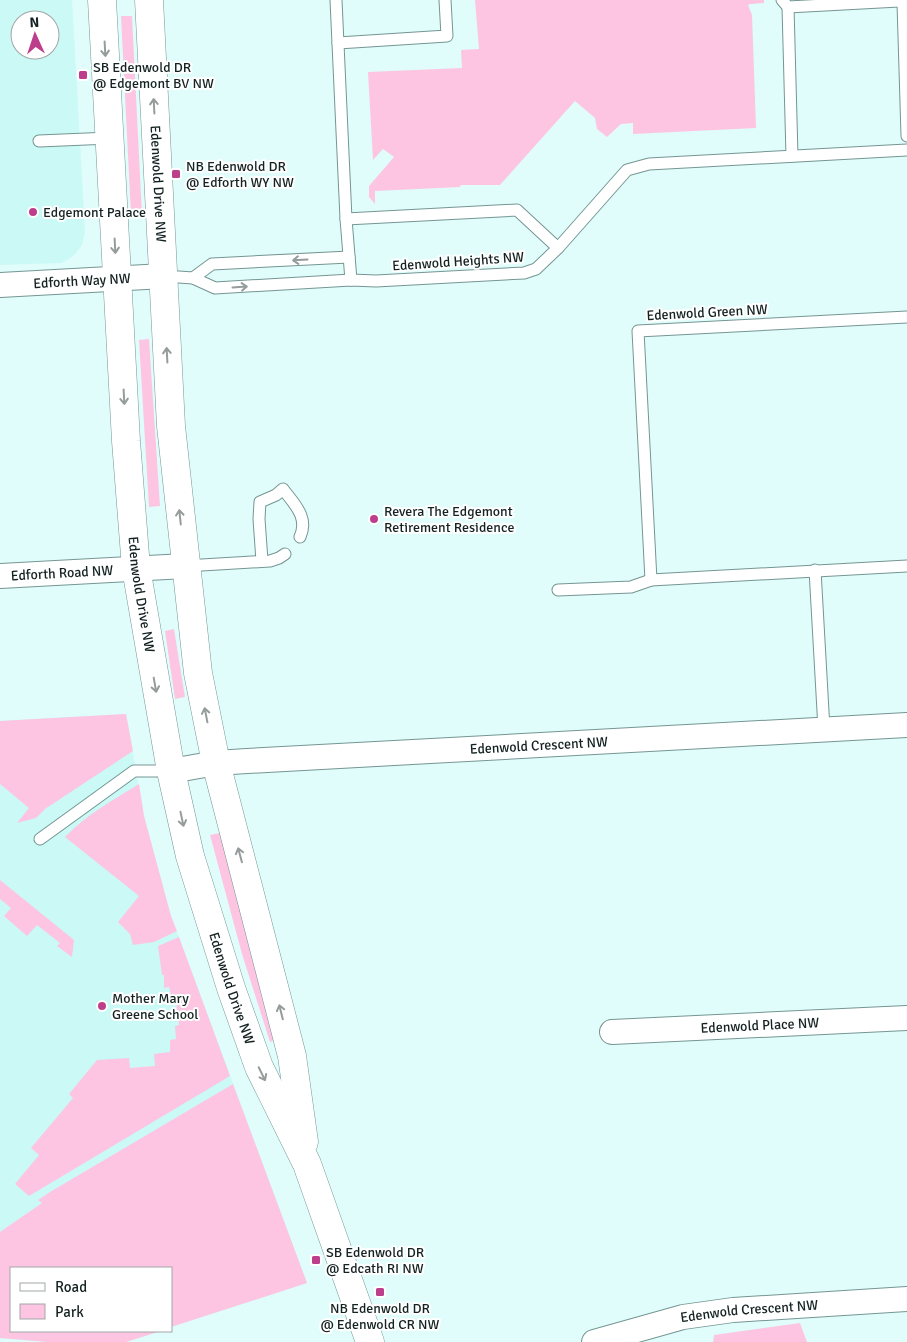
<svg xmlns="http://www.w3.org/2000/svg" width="907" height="1342" font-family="Signika,sans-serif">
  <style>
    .built { fill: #cbf9f6; fill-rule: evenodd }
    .green { fill: #fdc5e2 }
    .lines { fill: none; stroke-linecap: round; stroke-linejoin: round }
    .service-casing { stroke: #749693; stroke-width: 13 }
    .minor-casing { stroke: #749693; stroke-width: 26 }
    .tertiary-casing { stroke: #749693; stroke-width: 29 }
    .service { stroke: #fff; stroke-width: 11 }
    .minor { stroke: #fff; stroke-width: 24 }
    .tertiary { stroke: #fff; stroke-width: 28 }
    .oneway { stroke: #959c9b }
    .poi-dot { fill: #bd3e8b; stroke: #fff; stroke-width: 2 }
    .labels { text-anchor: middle; stroke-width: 4; stroke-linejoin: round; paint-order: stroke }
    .poi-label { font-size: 14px; fill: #142221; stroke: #fff; text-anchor: start }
    .street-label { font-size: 14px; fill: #142221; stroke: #fff }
  </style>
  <rect width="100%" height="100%" fill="#e0fdfb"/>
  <g class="built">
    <path d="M0,0H72L85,232L82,245L76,253L69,259L61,263L0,265ZM20,20H50V50H20Z"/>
    <polygon points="126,714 144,816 171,916 307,1283 171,1327 171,1268 11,1268 11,1331 161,1331 126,1342 48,1342 0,1338 0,721"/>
  </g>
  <g class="green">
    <polygon points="475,0 764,0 764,3 751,4 748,5 752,15 756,128 633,134 633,123 621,124 607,137 597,129 595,118 575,101 500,185 461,185 460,187 375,191 375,204 369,197 369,186 394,157 383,149 373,160 368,72 462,68 461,50 479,49"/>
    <polygon points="121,16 132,16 142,215 131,215"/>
    <polygon points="149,339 160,506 149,507 139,340"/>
    <polygon points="174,629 185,697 175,699 165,631"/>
    <polygon points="126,714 133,751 45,809 36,818 17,823 29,808 0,784 0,721"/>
    <path d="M139,784L144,816L171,916L177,931L154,942L133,945L130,934L118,922L139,896L65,837C86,815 113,800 139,784Z"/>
    <polygon points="220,833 275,1040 270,1042 242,954 210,835"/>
    <polygon points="0,880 74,940 72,957 57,946 60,943 37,925 27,936 4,916 11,908 0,899"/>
    <polygon points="179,937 230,1076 29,1196 15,1184 39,1155 31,1148 73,1098 69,1094 97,1060 129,1058 130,1068 155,1066 154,1054 170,1052 170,1040 176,1039 175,1026 179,1025 176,1000 172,999 169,987 164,988 164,975 162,975 158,946"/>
    <polygon points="233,1084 307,1283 171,1327 171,1268 11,1268 11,1331 161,1331 126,1342 48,1342 0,1338 0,1232 42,1203 38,1200 50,1192"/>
    <polygon points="800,1323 807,1342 713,1342 714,1335"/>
  </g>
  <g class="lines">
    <defs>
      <g id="service">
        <polyline points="336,0 346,219 351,280"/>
        <polyline points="782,0 788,7 899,1 903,3 907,136"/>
        <polyline points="788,7 792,156"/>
        <polyline points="338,43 447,36 445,0"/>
        <polyline points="39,141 110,138"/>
        <polyline points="346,219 517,210 558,248"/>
        <polyline points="164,276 193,278 215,288 351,280 376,281 524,273 536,269 558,248 627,170 649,164 907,150"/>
        <polyline points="193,278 212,264 349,257"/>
        <polyline points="907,317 638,331 651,580 907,566"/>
        <path d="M262,561L259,519L260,502L276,495L283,489C294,504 309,517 300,537"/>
        <polyline points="185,566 270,561 279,558 285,554"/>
        <polyline points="815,570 824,729"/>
        <polyline points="558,590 631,587 651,580"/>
        <polyline points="40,839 134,771 171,771"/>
      </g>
      <g id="minor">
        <path id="s1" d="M0,285L164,276"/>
        <path id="s2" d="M0,576L185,566"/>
        <path id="s3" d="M171,771L216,763L247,761L907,725"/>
        <path id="s4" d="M612,1032L907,1018"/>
        <path id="s5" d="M594,1342L683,1317L733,1310L907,1299"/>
      </g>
      <g id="tertiary">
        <path id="s6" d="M102,0L126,441L136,568L171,771L190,856L231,988L259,1067L307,1164L370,1342"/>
        <path id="s7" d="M149,0L171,426L198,673L216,763L292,1056L304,1142"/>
      </g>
    </defs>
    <use href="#service" class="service-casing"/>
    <use href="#minor" class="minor-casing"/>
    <use href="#tertiary" class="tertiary-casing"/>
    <use href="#service" class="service"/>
    <use href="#minor" class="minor"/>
    <use href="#tertiary" class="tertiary"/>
  </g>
  <defs><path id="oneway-shaft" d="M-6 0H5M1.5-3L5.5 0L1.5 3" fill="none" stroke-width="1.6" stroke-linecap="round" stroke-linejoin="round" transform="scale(1.25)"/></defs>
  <g class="oneway">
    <use href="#oneway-shaft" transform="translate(105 49) rotate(87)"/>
    <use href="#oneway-shaft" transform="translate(154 106) rotate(-93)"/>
    <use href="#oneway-shaft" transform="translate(115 246) rotate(87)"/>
    <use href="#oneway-shaft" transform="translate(300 260) rotate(177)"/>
    <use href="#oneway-shaft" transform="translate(240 287) rotate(-4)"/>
    <use href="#oneway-shaft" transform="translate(167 355) rotate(-93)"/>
    <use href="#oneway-shaft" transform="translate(124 397) rotate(87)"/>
    <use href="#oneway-shaft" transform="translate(180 517) rotate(-96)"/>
    <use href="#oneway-shaft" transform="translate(155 685) rotate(80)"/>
    <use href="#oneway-shaft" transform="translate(206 715) rotate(-101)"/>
    <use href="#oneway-shaft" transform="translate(182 819) rotate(78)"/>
    <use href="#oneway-shaft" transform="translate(240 855) rotate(-105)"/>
    <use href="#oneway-shaft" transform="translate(281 1012) rotate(-104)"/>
    <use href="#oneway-shaft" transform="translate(262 1074) rotate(64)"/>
  </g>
  <g class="poi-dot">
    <rect x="78" y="70" width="10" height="10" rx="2.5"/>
    <rect x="171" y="169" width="10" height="10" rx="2.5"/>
    <circle cx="33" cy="212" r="5"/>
    <circle cx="374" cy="519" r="5"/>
    <circle cx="102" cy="1006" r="5"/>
    <rect x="311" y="1255" width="10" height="10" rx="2.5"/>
    <rect x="375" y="1287" width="10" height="10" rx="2.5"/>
  </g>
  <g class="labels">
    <g class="poi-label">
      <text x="93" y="72">SB Edenwold DR<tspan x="93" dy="16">@ Edgemont BV NW</tspan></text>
      <text x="186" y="171">NB Edenwold DR<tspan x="186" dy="16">@ Edforth WY NW</tspan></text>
      <text x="43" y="217">Edgemont Palace</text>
      <text x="384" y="516">Revera The Edgemont<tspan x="384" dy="16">Retirement Residence</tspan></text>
      <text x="112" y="1003">Mother Mary<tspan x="112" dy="16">Greene School</tspan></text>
      <text x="326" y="1257">SB Edenwold DR<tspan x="326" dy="16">@ Edcath RI NW</tspan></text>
      <text x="380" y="1313" text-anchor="middle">NB Edenwold DR<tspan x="380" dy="16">@ Edenwold CR NW</tspan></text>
    </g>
    <g class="street-label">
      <text dy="5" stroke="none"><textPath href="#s7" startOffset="184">Edenwold Drive NW</textPath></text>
      <text transform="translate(458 261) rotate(-4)" y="5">Edenwold Heights NW</text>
      <text dy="5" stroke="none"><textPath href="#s1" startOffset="82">Edforth Way NW</textPath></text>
      <text transform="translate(707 312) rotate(-3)" y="5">Edenwold Green NW</text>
      <text dy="5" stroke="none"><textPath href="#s2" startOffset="62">Edforth Road NW</textPath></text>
      <text dy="5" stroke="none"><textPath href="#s6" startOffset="596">Edenwold Drive NW</textPath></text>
      <text dy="5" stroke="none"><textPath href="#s3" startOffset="369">Edenwold Crescent NW</textPath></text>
      <text dy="5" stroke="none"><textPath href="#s6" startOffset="1001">Edenwold Drive NW</textPath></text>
      <text dy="5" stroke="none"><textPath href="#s4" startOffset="148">Edenwold Place NW</textPath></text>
      <text dy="5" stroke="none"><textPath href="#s5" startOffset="159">Edenwold Crescent NW</textPath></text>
    </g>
  </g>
  <rect x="10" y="1267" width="162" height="65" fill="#ffffff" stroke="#a1a7a6"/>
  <rect x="20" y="1283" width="25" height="8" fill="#ffffff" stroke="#a1a7a6"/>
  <text x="55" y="1292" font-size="15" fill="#142221">Road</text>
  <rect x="20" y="1304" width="25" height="15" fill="#fdc5e2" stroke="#a1a7a6"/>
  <text x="55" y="1317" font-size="15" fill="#142221">Park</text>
  <g transform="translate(35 35) rotate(357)"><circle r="24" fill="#ffffff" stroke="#a1a7a6"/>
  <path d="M0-4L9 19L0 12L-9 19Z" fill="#bd3e8b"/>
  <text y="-8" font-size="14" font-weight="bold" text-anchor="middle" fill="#142221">N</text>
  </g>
</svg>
